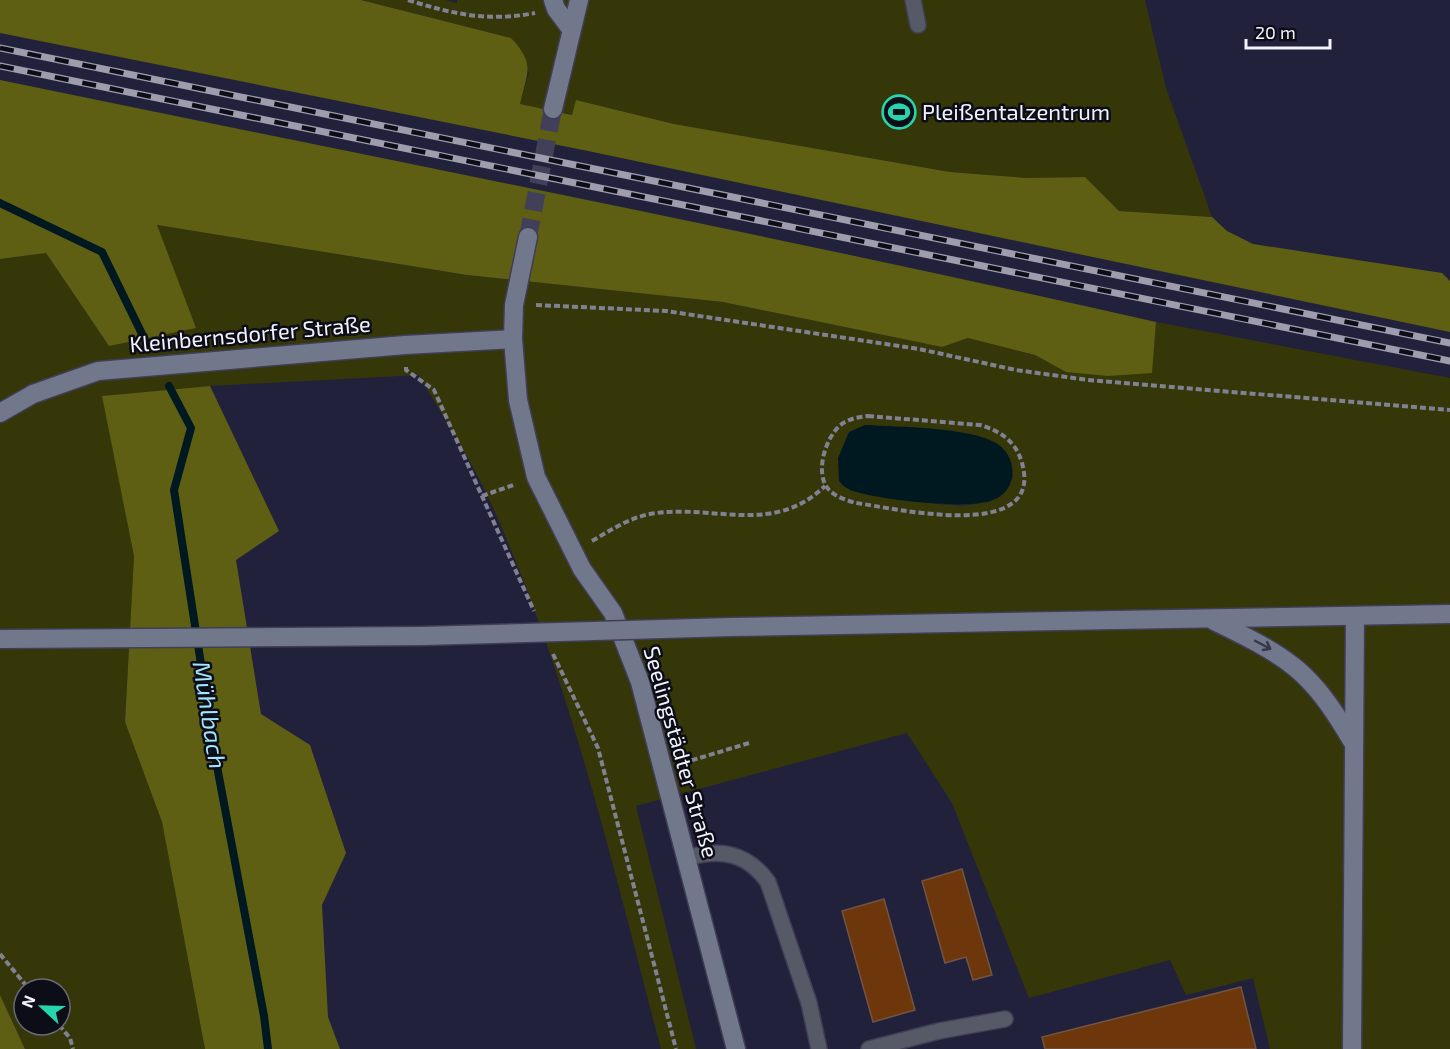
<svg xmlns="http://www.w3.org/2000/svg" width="1450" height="1049" font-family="'Exo 2',sans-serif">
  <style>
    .green { fill: #363708; fill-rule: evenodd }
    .forest { fill: #5e5f13 }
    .water { fill: #001820 }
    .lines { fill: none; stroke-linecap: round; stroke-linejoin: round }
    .stream { stroke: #001820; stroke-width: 8 }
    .building { fill: #6e370b; stroke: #715443; stroke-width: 1.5 }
    .secondary-tunnel { stroke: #414058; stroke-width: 18; stroke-dasharray: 18 9; stroke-linecap: butt }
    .lane-casing { stroke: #3f3e56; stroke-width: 18 }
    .secondary-casing { stroke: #3f3e56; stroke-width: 21 }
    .path { stroke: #818193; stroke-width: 4; stroke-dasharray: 6 3; stroke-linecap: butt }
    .lane { stroke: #565a67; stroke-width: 15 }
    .secondary { stroke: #72788c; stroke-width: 18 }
    .rail-casing { stroke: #9d9dae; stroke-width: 7 }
    .rail { stroke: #0d0d18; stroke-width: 4.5; stroke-dasharray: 14; stroke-linecap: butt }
    .secondary-bridge-casing { stroke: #3f3e56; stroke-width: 21; stroke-linecap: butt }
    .secondary-bridge { stroke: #72788c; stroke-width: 18 }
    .oneway { stroke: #353846 }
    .labels { text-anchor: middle; stroke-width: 5; stroke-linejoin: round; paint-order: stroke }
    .poi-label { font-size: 22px; fill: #f2f3fd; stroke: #0d0d18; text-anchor: start }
    .street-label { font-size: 22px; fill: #f2f3fd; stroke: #0d0d18 }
    .water-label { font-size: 24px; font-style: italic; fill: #a2e5fd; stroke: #0d0d18 }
  </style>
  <rect width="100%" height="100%" fill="#22213b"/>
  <g class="green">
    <polygon points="361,0 445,0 457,3 457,0 1145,0 1166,88 1212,217 1119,211 1085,177 1026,178 950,172 674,124 576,100 573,115 519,104 529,73 511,38"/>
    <path d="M156,225L467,275L723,302L942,347L968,338L1035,355L1066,372L1151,373L1156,322L1450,378V1049H1270L1253,978L1186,995L1170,960L1029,998L952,803L907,733L636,806L696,1049H661C613,867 571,683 494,510C474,463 444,419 419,375L210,386L103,396L134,556L125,722L162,822L205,1049H25L0,995V259L46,253L109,346ZM865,425L978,436L1013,476C1007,494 988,502 969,505C955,508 863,495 849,490ZM24,989H60V1025H24Z"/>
  </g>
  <g class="forest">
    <path d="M0,0H361L511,38C536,65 527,72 520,104L572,115L576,100L674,124L950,172L1026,178L1085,177L1119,211L1212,217L1227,231L1253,244L1442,273L1450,281V332L588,151L0,33Z"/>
    <path d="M0,80C386,160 772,235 1156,322L1152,373L1108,376L1066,372L1035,355L968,338L942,347L723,302L467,275L157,225L196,328L109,346L46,253L0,259Z"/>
    <polygon points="210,386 279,531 236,560 261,714 310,745 346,853 322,905 328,1017 340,1049 205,1049 162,822 125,722 134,556 102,396"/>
    <polygon points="0,995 25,1049 0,1049"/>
  </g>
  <path class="water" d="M865,425C898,427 969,427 996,443C1018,456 1019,490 993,500C971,510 878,500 854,491C847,489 843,486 839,481L838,458L849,432Z"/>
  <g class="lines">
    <g class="stream">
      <polyline points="0,203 102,252 145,340"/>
      <polyline points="169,386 191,428 174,490 216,761 264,1016 268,1049"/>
    </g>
  </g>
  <g class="building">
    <polygon points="962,869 992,975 973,980 966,957 945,963 922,881"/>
    <polygon points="884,899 915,1010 873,1022 842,911"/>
    <polygon points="1241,987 1256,1049 1045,1049 1042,1037"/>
  </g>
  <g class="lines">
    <polyline class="secondary-tunnel" points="528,237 553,109"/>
    <defs>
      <g id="lane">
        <polyline points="913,0 918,25"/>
        <path d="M687,858C721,848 747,853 768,882L809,1003L819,1049"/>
        <polyline points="869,1049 939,1031 1005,1019"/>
      </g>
      <g id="secondary">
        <polyline points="553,0 556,9 571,29"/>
        <polyline points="553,109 579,0"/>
        <polyline points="528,237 514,305 513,339 518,400 536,477 582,569 613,613 640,682 736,1049"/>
        <polyline points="0,413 33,394 98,371 405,345 513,339"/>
        <path d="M1214,621C1288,657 1310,669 1352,741"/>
        <polyline points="731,627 1450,614"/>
        <polyline points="1352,1049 1355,616"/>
      </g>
    </defs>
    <use href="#lane" class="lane-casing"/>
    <use href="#secondary" class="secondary-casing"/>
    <g class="path">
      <path d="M408,0C452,14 489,22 535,13"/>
      <polyline points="536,305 666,311 919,349 1016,370 1088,380 1450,410"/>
      <polyline points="406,367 406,370 434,390 534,611"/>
      <path d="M868,416L980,425C1000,431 1016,441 1022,463C1045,544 894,508 856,503C845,500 830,495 825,484C816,466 828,431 845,422C852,418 860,417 868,416Z"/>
      <polyline points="482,496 516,484"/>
      <path d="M592,541C611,530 629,518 650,514C713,503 772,537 825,486"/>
      <polyline points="553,654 598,748 676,1049"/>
      <polyline points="683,763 749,743"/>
      <polyline points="0,954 29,989"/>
      <polyline points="59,1025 70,1038 73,1049"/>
    </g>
    <use href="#lane" class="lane"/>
    <use href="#secondary" class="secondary"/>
    <defs>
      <g id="rail">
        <polyline points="0,48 1450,343"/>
        <polyline points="0,66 1450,361"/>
      </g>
    </defs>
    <use href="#rail" class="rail-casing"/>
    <use href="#rail" class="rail"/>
    <defs>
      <polyline id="secondary-bridge" points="0,639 422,636 731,627"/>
    </defs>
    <use href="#secondary-bridge" class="secondary-bridge-casing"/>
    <use href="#secondary-bridge" class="secondary-bridge"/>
  </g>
  <defs><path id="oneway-shaft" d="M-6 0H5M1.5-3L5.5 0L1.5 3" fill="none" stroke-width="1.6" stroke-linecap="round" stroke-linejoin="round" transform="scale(1.5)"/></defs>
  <use class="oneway" href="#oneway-shaft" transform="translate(1263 645) rotate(28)"/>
  <defs>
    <symbol id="stadium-ring" viewBox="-11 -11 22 22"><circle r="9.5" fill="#0d0d18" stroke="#26d5ae" stroke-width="1.5"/><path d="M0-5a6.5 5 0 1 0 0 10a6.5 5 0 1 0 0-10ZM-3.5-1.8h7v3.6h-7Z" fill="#26d5ae"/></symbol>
  </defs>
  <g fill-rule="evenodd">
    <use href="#stadium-ring" x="880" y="93" width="38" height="38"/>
  </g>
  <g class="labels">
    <g class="poi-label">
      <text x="922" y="120">Pleißentalzentrum</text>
    </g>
    <g class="street-label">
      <text transform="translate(250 334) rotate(-5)" y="8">Kleinbernsdorfer Straße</text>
      <text transform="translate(681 752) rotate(74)" y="8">Seelingstädter Straße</text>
    </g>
    <g class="water-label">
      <text transform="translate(209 715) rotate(81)" y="8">Mühlbach</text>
    </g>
  </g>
  <g transform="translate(42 1007) rotate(292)"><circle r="28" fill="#0d0d18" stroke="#696974" stroke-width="1.5"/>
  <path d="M0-4.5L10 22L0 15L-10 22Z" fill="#26d5ae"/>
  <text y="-9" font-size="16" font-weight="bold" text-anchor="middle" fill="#f2f3fd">N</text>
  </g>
  <path d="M1246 39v9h84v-9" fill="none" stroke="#f2f3fd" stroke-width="3"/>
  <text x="1255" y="39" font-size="18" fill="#f2f3fd" stroke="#0d0d18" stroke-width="4.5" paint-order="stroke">20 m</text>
</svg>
